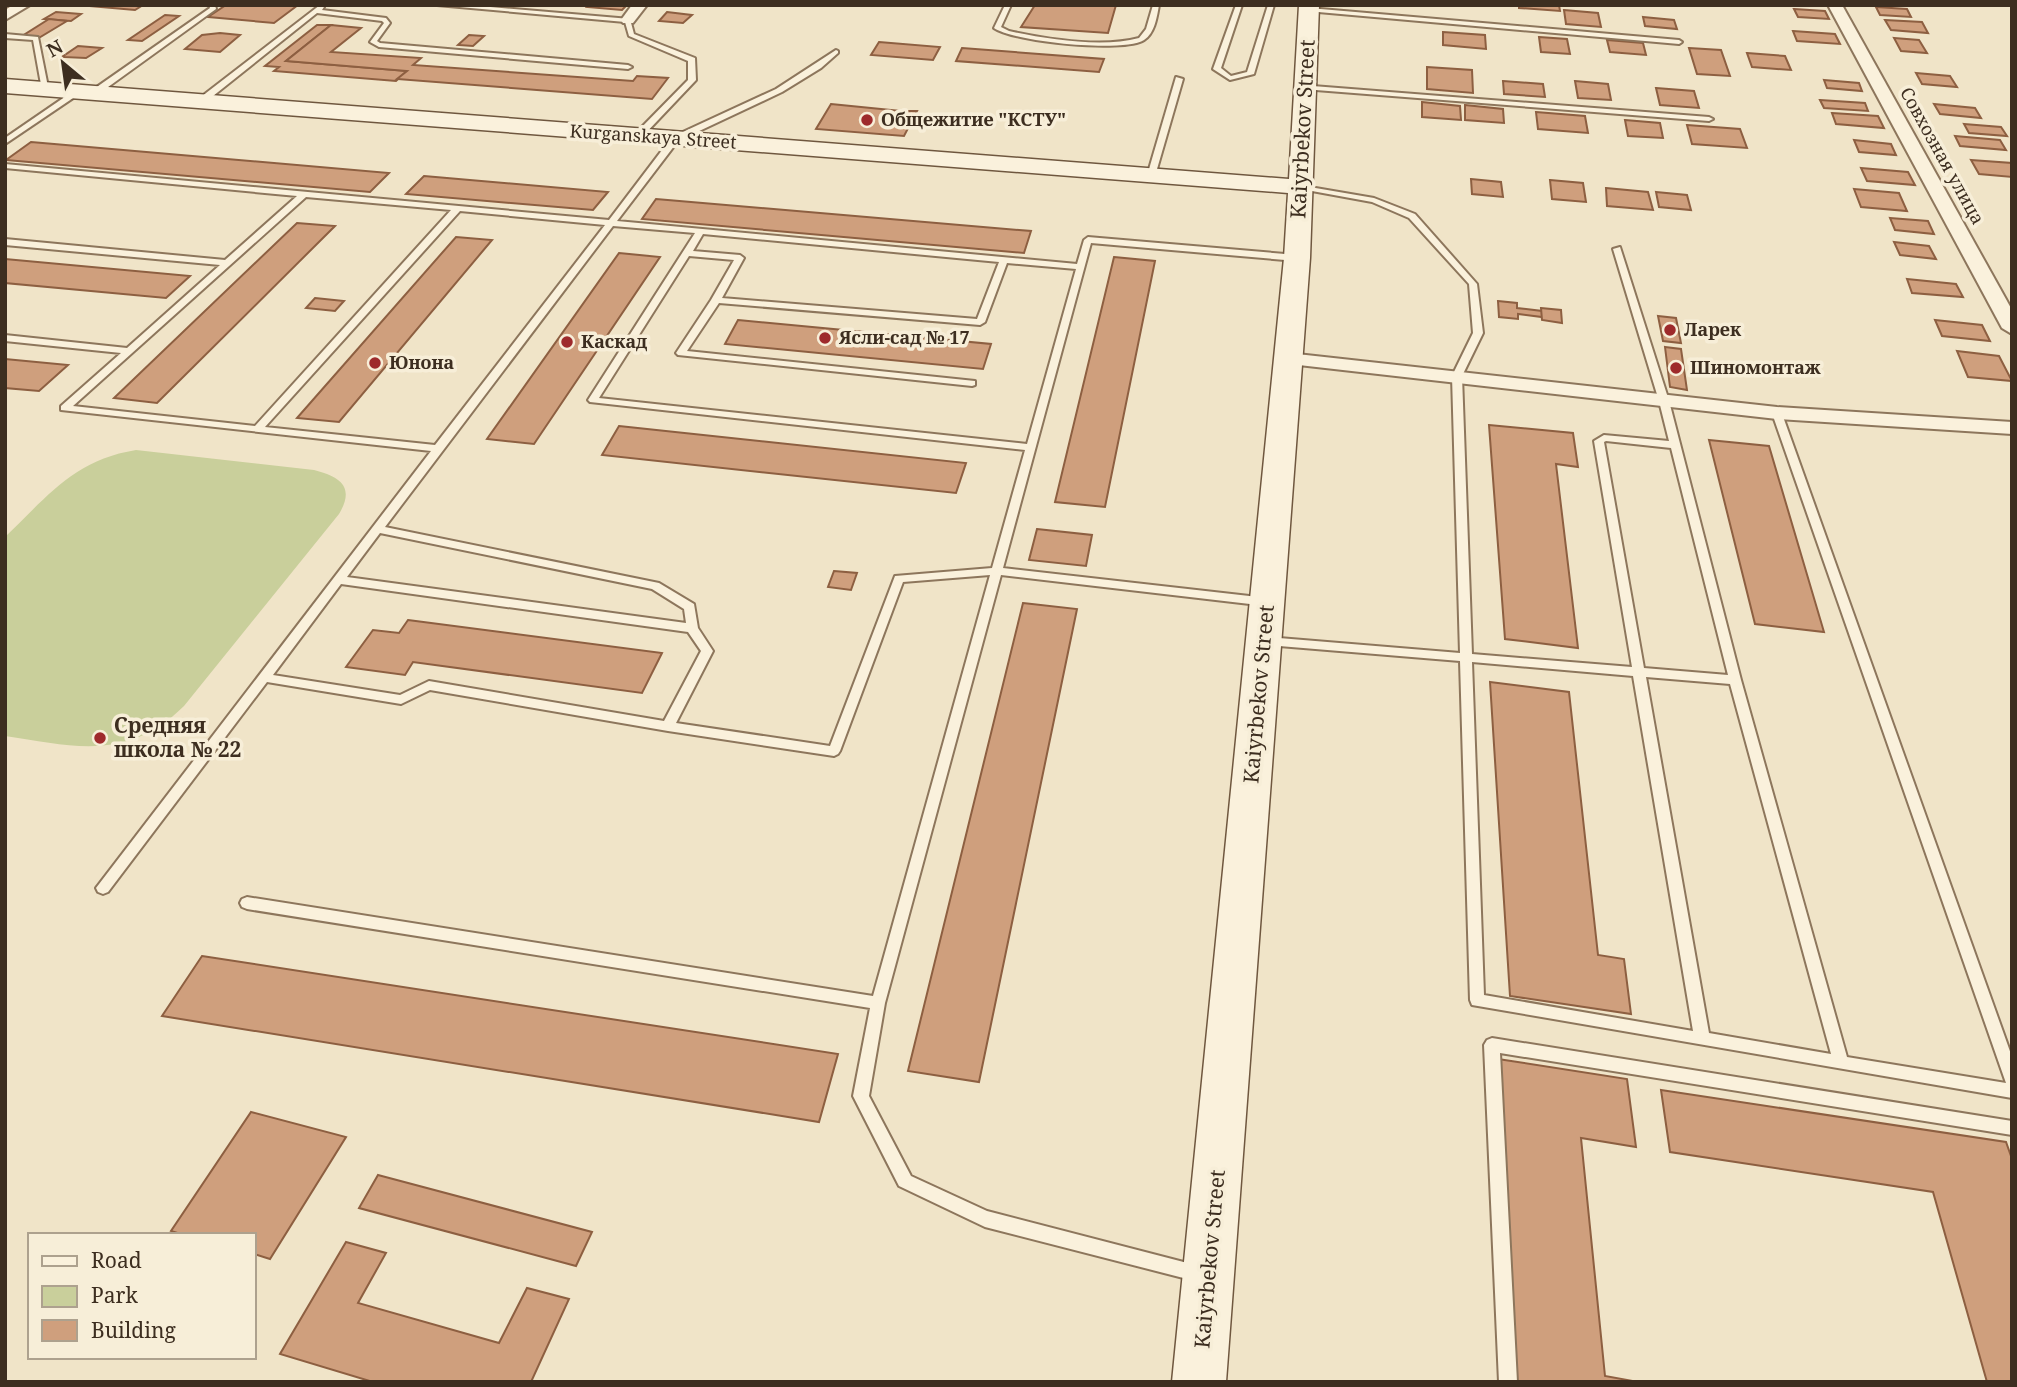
<svg xmlns="http://www.w3.org/2000/svg" width="2017" height="1387" font-family="'Noto Serif',serif">
  <style>
    .green { fill: #c9cf9b }
    .building { fill: #cf9f7d; stroke: #8d5f41; stroke-width: 2 }
    .lines { fill: none; stroke-linecap: round; stroke-linejoin: round }
    .lane-casing { stroke: #8d765c; stroke-width: 4 }
    .street-casing { stroke: #8d765c; stroke-width: 4 }
    .secondary-casing { stroke: #6f573f; stroke-width: 3 }
    .lane { fill: #faf1dc; fill-rule: evenodd }
    .street { fill: #faf1dc; fill-rule: evenodd }
    .secondary { fill: #faf1dc; fill-rule: evenodd }
    .poi-dot { fill: #9e2a2b; stroke: #f7eed8; stroke-width: 2.5 }
    .labels { text-anchor: middle; stroke-width: 7; stroke-linejoin: round; paint-order: stroke }
    .far-poi-label { font-size: 18px; font-weight: bold; fill: #3d2e20; stroke: #f7eed8; text-anchor: start }
    .far-street-label { font-size: 18px; fill: #3d2e20; stroke: #f7eed8 }
    .street-label { font-size: 21px; fill: #3d2e20; stroke: #f7eed8 }
    .poi-label { font-size: 21px; font-weight: bold; fill: #3d2e20; stroke: #f7eed8; text-anchor: start }
  </style>
  <rect width="100%" height="100%" fill="#f0e4c8"/>
  <path class="green" d="M136,450L314,470C341,477 355,487 339,514L184,706C128,761 76,747 5,736V537C48,496 74,460 136,450Z"/>
  <g class="building">
    <polygon points="78,5 143,5 135,10"/>
    <polygon points="226,5 298,5 274,23 208,17"/>
    <polygon points="589,5 627,5 622,10 587,7"/>
    <polygon points="1035,5 1116,5 1108,33 1021,27"/>
    <polygon points="1519,5 1559,5 1560,11 1519,8"/>
    <polygon points="1876,7 1907,9 1911,17 1880,15"/>
    <polygon points="1794,9 1825,11 1829,19 1798,17"/>
    <polygon points="1564,10 1598,13 1601,27 1566,24"/>
    <polygon points="56,12 81,14 71,21 44,19"/>
    <polygon points="667,12 692,15 683,23 659,21"/>
    <polygon points="165,15 179,16 142,41 128,40"/>
    <polygon points="1643,17 1674,20 1677,29 1645,26"/>
    <polygon points="49,19 67,21 37,39 19,38"/>
    <polygon points="1885,20 1922,22 1928,33 1891,30"/>
    <polygon points="317,25 331,25 286,61 407,71 396,81 274,71 279,67 265,66"/>
    <polygon points="331,25 361,28 331,52 421,58 413,65 633,81 637,76 668,78 652,99 397,79 407,71 286,61"/>
    <polygon points="1793,31 1835,34 1840,44 1797,41"/>
    <polygon points="1443,32 1485,35 1486,49 1443,45"/>
    <polygon points="220,33 240,35 220,52 185,49 202,35"/>
    <polygon points="469,35 484,36 473,46 458,45"/>
    <polygon points="1539,37 1567,39 1570,54 1541,52"/>
    <polygon points="1894,38 1919,40 1927,53 1901,51"/>
    <polygon points="1607,40 1643,43 1646,55 1610,52"/>
    <polygon points="879,42 940,47 933,60 871,55"/>
    <polygon points="78,46 102,48 86,58 62,57"/>
    <polygon points="962,48 1104,59 1099,72 956,61"/>
    <polygon points="1689,48 1721,50 1730,76 1697,74"/>
    <polygon points="1747,53 1785,56 1791,70 1752,67"/>
    <polygon points="1427,67 1472,70 1473,93 1427,89"/>
    <polygon points="1916,73 1950,76 1957,87 1922,84"/>
    <polygon points="1824,80 1859,83 1862,91 1827,88"/>
    <polygon points="1503,81 1543,84 1545,97 1504,94"/>
    <polygon points="1575,81 1608,84 1611,100 1578,98"/>
    <polygon points="1656,88 1694,91 1699,108 1660,105"/>
    <polygon points="1820,100 1865,103 1868,111 1824,108"/>
    <polygon points="1422,102 1460,106 1461,120 1422,117"/>
    <polygon points="831,104 901,111 917,111 904,136 816,129"/>
    <polygon points="1934,104 1975,108 1981,118 1940,114"/>
    <polygon points="1465,105 1503,109 1504,123 1465,120"/>
    <polygon points="1536,112 1585,116 1588,133 1538,129"/>
    <polygon points="1832,113 1878,116 1884,128 1836,124"/>
    <polygon points="1625,120 1660,123 1663,138 1628,136"/>
    <polygon points="1964,124 2001,127 2007,136 1969,133"/>
    <polygon points="1687,125 1740,129 1747,148 1692,144"/>
    <polygon points="1955,136 2000,140 2006,150 1960,146"/>
    <polygon points="1854,140 1891,144 1896,155 1859,152"/>
    <polygon points="31,142 389,173 370,192 6,160"/>
    <polygon points="1971,160 2012,163 2012,177 1979,174"/>
    <polygon points="1861,168 1908,172 1915,185 1867,181"/>
    <polygon points="424,176 608,192 593,210 406,194"/>
    <polygon points="1471,179 1501,182 1503,197 1472,194"/>
    <polygon points="1550,180 1583,183 1586,202 1552,199"/>
    <polygon points="1606,188 1648,192 1653,210 1607,206"/>
    <polygon points="1854,189 1899,193 1907,211 1861,207"/>
    <polygon points="1656,192 1687,195 1691,210 1659,207"/>
    <polygon points="656,199 1031,231 1024,253 642,219"/>
    <polygon points="1890,218 1928,221 1934,234 1895,230"/>
    <polygon points="297,223 335,226 157,403 114,398"/>
    <polygon points="456,237 492,240 339,422 297,418"/>
    <polygon points="1894,242 1929,246 1936,259 1900,255"/>
    <polygon points="619,253 660,257 534,444 487,439"/>
    <polygon points="1114,257 1155,261 1105,507 1055,502"/>
    <polygon points="5,259 190,276 166,298 5,283"/>
    <polygon points="1907,279 1956,284 1963,297 1912,293"/>
    <polygon points="315,298 344,301 335,311 306,308"/>
    <polygon points="1498,301 1517,303 1517,308 1542,311 1542,317 1518,314 1518,319 1499,317"/>
    <polygon points="1541,308 1561,310 1562,323 1542,320"/>
    <polygon points="1658,316 1676,318 1681,343 1663,341"/>
    <polygon points="738,320 991,344 983,369 725,344"/>
    <polygon points="1935,320 1982,325 1990,341 1942,336"/>
    <polygon points="1665,347 1681,349 1687,390 1670,387"/>
    <polygon points="1957,351 1999,356 2012,381 1968,377"/>
    <polygon points="5,359 68,365 39,391 5,388"/>
    <polygon points="1489,425 1573,433 1578,467 1556,464 1578,648 1505,639"/>
    <polygon points="619,426 966,463 956,493 602,455"/>
    <polygon points="1709,440 1769,446 1824,632 1755,624"/>
    <polygon points="1037,529 1092,535 1086,566 1029,560"/>
    <polygon points="834,571 857,573 851,590 828,587"/>
    <polygon points="1023,603 1077,609 979,1082 908,1071"/>
    <polygon points="408,620 662,653 642,693 413,662 405,675 346,667 373,630 399,633"/>
    <polygon points="1490,682 1569,692 1598,955 1624,959 1631,1014 1510,996"/>
    <polygon points="202,956 838,1054 819,1122 162,1016"/>
    <polygon points="1498,1059 1627,1079 1636,1147 1581,1138 1605,1376 1638,1382 1517,1382"/>
    <polygon points="1661,1090 2006,1142 2012,1159 2012,1382 1987,1382 1933,1192 1670,1152"/>
    <polygon points="251,1112 346,1137 270,1259 254,1254 254,1235 184,1235 171,1231"/>
    <polygon points="378,1175 592,1232 576,1266 359,1208"/>
    <polygon points="346,1242 386,1253 358,1303 499,1343 527,1288 569,1299 531,1382 373,1382 280,1354"/>
  </g>
  <g class="lines">
    <defs>
      <g id="lane">
        <polygon points="209,5 215,5 216,9 97,95 91,95 91,91 210,8"/>
        <polygon points="320,5 324,7 322,10 386,18 390,23 377,41 380,43 628,65 632,67 628,69 379,47 370,42 384,23 382,21 317,13 203,104 197,104 197,100"/>
        <polygon points="437,5 468,5 630,19 634,34 695,58 696,80 641,138 635,138 635,134 688,80 688,61 629,36 625,22"/>
        <path d="M1005,5H1011L1001,27L1009,31C1046,39 1102,48 1139,38L1146,29L1153,5H1159C1157,16 1155,33 1144,40C1123,53 1014,42 994,28Z"/>
        <polygon points="1236,5 1242,5 1221,68 1231,76 1247,72 1268,5 1274,5 1254,74 1230,80 1213,69"/>
        <polygon points="1309,8 1679,40 1682,42 1679,44 1307,11 1306,10"/>
        <polygon points="5,34 38,37 49,92 42,90 33,40 5,38"/>
        <path d="M836,50L838,51V53L821,68L782,92L678,141L617,221L1077,264L1084,240L1088,237L1297,255L1301,258L1297,261L1091,243L1003,568L1267,598L1273,602L1267,606L1001,575L885,1003L869,1096L911,1176L987,1211L1199,1266L1205,1268L1207,1274L1205,1280L1199,1282L985,1227L899,1186L853,1096L870,1008L247,909L242,907L240,903L242,899L247,897L873,996L990,575L903,582L840,751L838,754L834,756L668,731L430,690L401,704L267,682L108,892L103,894L98,892L96,888L431,451L61,410V406L121,353L5,341V335L127,348L220,265L5,245V239L225,260L297,196L5,168V164L609,220L672,137L776,89ZM306,197L451,210L255,426L73,406ZM460,211L605,225L435,445L265,427ZM613,226L695,233L588,400L590,402L1025,450L992,568L895,576L830,746L676,723L713,651L698,628L694,604L659,583L385,527ZM703,234L999,262L977,319L722,298L744,258L740,255L693,251ZM689,256L734,260L711,300L676,353L678,355L972,386L975,385V381L687,351L719,303L980,325L985,322L1007,263L1076,269L1027,444L599,398ZM380,533L652,589L684,609L686,623L347,577ZM341,584L688,632L701,651L664,721L429,681L400,695L273,675Z"/>
        <polygon points="1176,77 1183,79 1155,176 1148,178 1147,176"/>
        <polygon points="1300,85 1709,117 1713,119 1709,121 1303,89 1300,89"/>
        <polygon points="75,90 82,92 5,144 5,138"/>
        <path d="M1298,185L1374,198L1415,214L1477,284L1483,333L1462,376L1472,654L1632,667L1594,441L1604,435L1669,441L1659,401L1613,249L1620,247L1669,401L1741,680L1847,1057L2006,1083L1772,413L1773,411H1781L2012,1057V1098L1472,1005L1470,1000L1460,661L1268,645L1262,641L1268,637L1460,653L1452,376L1473,333L1469,284L1409,218L1372,202L1301,189L1297,187ZM1606,441L1671,448L1728,675L1644,668L1604,442ZM1472,662L1633,676L1693,1031L1484,995ZM1646,677L1730,684L1831,1054L1709,1033Z"/>
        <polygon points="1492,1038 2012,1121 2012,1135 1500,1053 1517,1382 1499,1382 1484,1045 1487,1040"/>
      </g>
      <g id="street">
        <polygon points="13,5 30,5 5,20 5,10"/>
        <polygon points="632,5 647,5 633,23 623,23 621,20"/>
        <polygon points="1828,5 1842,5 2012,310 2012,334 2002,328"/>
        <polygon points="1288,353 1777,407 2012,422 2012,434 1777,419 1281,363 1278,359 1281,355"/>
      </g>
      <polygon id="secondary" points="1299,5 1319,5 1310,258 1226,1382 1172,1382 1284,258 1288,193 5,93 5,79 1289,179"/>
    </defs>
    <use href="#lane" class="lane-casing"/>
    <use href="#street" class="street-casing"/>
    <use href="#secondary" class="secondary-casing"/>
    <use href="#lane" class="lane"/>
    <use href="#street" class="street"/>
    <use href="#secondary" class="secondary"/>
  </g>
  <g class="poi-dot">
    <circle cx="867" cy="120" r="7"/>
    <circle cx="1670" cy="330" r="7"/>
    <circle cx="825" cy="338" r="7"/>
    <circle cx="567" cy="342" r="7"/>
    <circle cx="375" cy="363" r="7"/>
    <circle cx="1676" cy="368" r="7"/>
    <circle cx="100" cy="738" r="7"/>
  </g>
  <g class="labels">
    <g class="far-poi-label">
      <text x="881" y="126">Общежитие "КСТУ"</text>
      <text x="1684" y="336">Ларек</text>
      <text x="839" y="344">Ясли-сад № 17</text>
      <text x="581" y="348">Каскад</text>
      <text x="389" y="369">Юнона</text>
      <text x="1690" y="374">Шиномонтаж</text>
    </g>
    <g class="far-street-label">
      <text transform="translate(653 137) rotate(4)" y="6">Kurganskaya Street</text>
      <text transform="translate(1942 156) rotate(61)" y="6">Совхозная улица</text>
    </g>
    <g class="street-label">
      <text transform="translate(1303 129) rotate(-87)" y="7">Kaiyrbekov Street</text>
      <text transform="translate(1259 694) rotate(-85)" y="7">Kaiyrbekov Street</text>
      <text transform="translate(1210 1259) rotate(-85)" y="7">Kaiyrbekov Street</text>
    </g>
    <g class="poi-label">
      <text x="114" y="733">Средняя<tspan x="114" dy="24">школа № 22</tspan></text>
    </g>
  </g>
  <rect width="2017" height="1387" fill="none" stroke="#3d2e20" stroke-width="14"/>
  <rect x="28" y="1233" width="228" height="126" fill="#f7eed8" stroke="#ada18e" stroke-width="2"/>
  <rect x="42" y="1256" width="35" height="10" fill="#faf1dc" stroke="#ada18e" stroke-width="2"/>
  <text x="91" y="1268" font-size="21" fill="#3d2e20">Road</text>
  <rect x="42" y="1286" width="35" height="21" fill="#c9cf9b" stroke="#ada18e" stroke-width="2"/>
  <text x="91" y="1303" font-size="21" fill="#3d2e20">Park</text>
  <rect x="42" y="1320" width="35" height="21" fill="#cf9f7d" stroke="#ada18e" stroke-width="2"/>
  <text x="91" y="1338" font-size="21" fill="#3d2e20">Building</text>
  <g transform="translate(63 63) rotate(331)" stroke="#f7eed8" stroke-width="5" paint-order="stroke">
  <path d="M0-5L12 26L0 18L-12 26Z" fill="#3d2e20"/>
  <text y="-10" font-size="19" font-weight="bold" text-anchor="middle" fill="#3d2e20">N</text>
  </g>
</svg>
